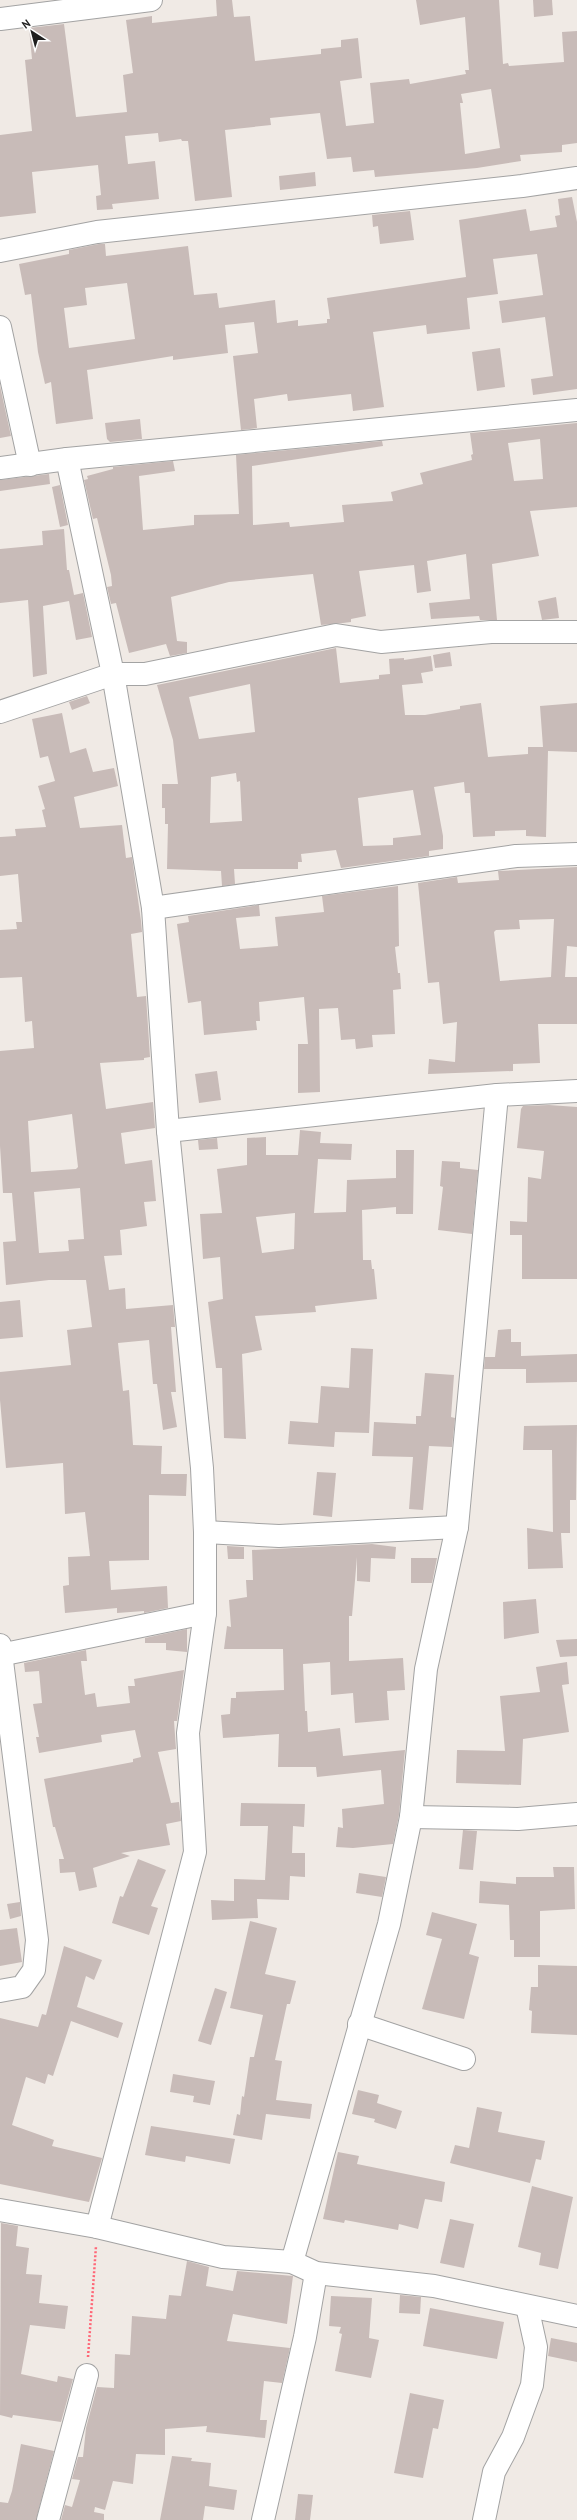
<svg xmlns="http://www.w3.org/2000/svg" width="577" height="2520" font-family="'PT Sans',sans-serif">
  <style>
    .building { fill: #c8bbb8; fill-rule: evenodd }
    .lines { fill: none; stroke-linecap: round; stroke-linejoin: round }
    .minor-casing { stroke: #a3a3a3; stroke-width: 24 }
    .path { stroke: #ff6777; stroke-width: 2.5; stroke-dasharray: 2 2; stroke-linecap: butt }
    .minor { stroke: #fff; stroke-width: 22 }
  </style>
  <rect width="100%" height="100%" fill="#f0eae5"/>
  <g class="building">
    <path d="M216,0H232L234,17L250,16L255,61L321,54V49L341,47V40L358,38L362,78L340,81L346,126L374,123L370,83L409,79L410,84L466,74L465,70H469L465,17L420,25L416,0H499L503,64L508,63L509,66L564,62L562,32L577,31V143L562,145V152L520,155L521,161L477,168L375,177L374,170L353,172L351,157L327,159L320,113L270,118L271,125L225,130L232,197L195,201L188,141H182L181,139L159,142L158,133L125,136L128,164L155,161L159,199L112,204L113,209L97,210L96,196L101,195L98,165L32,172L36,213L0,217V135L32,131L25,60L32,59L29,28L64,24L76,117L127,112L123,75L133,73L126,20L152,16V23L217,16ZM491,89L500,148L465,154L460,103H463L461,94Z"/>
    <polygon points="533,0 552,0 553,15 534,17"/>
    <polygon points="315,172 316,186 280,190 279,176"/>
    <path d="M572,197L577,222V389L533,395L531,379L553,376L545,317L502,323L499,301L543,295L537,254L493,259L498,294L467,298L470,329L427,334L426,325L373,332L384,407L353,411L351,394L288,401L287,394L254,399L257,428L241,430L233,356L258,353L254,322L225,325L228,353L173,360V356L87,370L93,419L56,424L51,382L45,384L38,352L31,294L25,295L19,264L69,254V250L99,244H105L106,256L188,246L194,295L217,293L219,308L275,300L277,323L298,320V326L327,323V319H330L327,298L466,277L459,220L526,209L530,231L557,227L555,216L560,215L558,199ZM127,283L135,339L69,348L64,308L87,305L85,288Z"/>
    <polygon points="410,211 414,240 380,244 378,226 373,227 372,215"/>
    <polygon points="500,348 505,387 477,391 472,352"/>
    <polygon points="0,386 11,436 0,438"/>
    <polygon points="140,419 142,439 110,442 107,439 105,423"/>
    <path d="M577,423V507L530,511L539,556L492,564L497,620H480L479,616L431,619L429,603L470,599L466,554L427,561L431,591L417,593L414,565L359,571L366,616L351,619V622L343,623L321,625L313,574L229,582L171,597L177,641L187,642V653L170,656L166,644L129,653L116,603L111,604L107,587L112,586L111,575L97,518L93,519L84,480L88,479L87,476L113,469V467L173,461L175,471L139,476L143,530L194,525V515L239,514L236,455L382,441L383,446L252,466L253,525L289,522L290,527L344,522L342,505L393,501L391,492L423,484L420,473L472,460L471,455L473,454L470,433ZM540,439L543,479L514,481L508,443Z"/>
    <polygon points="49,474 50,484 0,491 0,480"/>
    <polygon points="60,485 68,525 60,527 52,487"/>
    <polygon points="64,529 67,570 69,570 74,595 83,593 92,637 76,640 69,601 43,606 47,674 33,677 28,600 0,603 0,549 43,545 42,531"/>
    <polygon points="556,597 559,618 542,620 538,601"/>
    <path d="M336,648L340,683L379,679V675L390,674L389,659L404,658V660L431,656L433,671L421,673L423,683L402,685L405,715H425L460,709V706L481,703L488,757L528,754V747H543L540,706L577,703V752L548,751L546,837L526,836V830L495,831V836L473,837L470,793H465L464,782L434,787L443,836V849L429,851V856L341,868L336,850L301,854L302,862H298V869H234L235,884L222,886L221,871L167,869L168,824H165V808H162V784H178L173,740L157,685ZM250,684L255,732L199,739L189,697ZM236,773L237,782L240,781L242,821L210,823L211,777ZM413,790L421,835L393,838V845L363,846L358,798Z"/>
    <polygon points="450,652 452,666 435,668 433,655"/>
    <polygon points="87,696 90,703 72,710 69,702"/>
    <path d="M62,713L70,753L86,748L93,772L114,768L118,786L74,797L80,828L122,825L126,858L132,857L141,921L142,932L131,934L137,997L146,996L150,1057L144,1058V1060L100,1063L106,1109L153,1102L155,1128L121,1133L125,1164L152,1160L156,1201L144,1202L147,1226L120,1230L122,1255L104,1256L109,1290L125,1288L126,1309L173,1305L175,1327H171L176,1392H171L177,1427L163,1430L157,1384H153L149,1340L118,1343L123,1391L129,1390L133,1445L162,1446L161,1474H187L186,1496L149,1495V1560L109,1561L111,1590L167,1586L168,1608L144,1613V1611L117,1613V1608L65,1613L63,1586L69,1585L68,1557L90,1556L85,1512L65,1514L63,1463L6,1468L0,1400V1372L71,1365L67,1330L92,1327L86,1280H49L6,1285L3,1242L16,1241L12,1193H3L0,1146V1051L34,1048L32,1021L25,1022L22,977L0,978V930L17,929L16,922H22L18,874L0,876V837L16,836L15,829L46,827L42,810L45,809L38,786L55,781L48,756L40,758L32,719ZM72,1114L78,1167L76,1169L31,1172L28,1121ZM80,1188L84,1239L68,1240L69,1251L39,1253L34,1192Z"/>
    <path d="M577,867V947L567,946L565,977H577V1024H538L540,1063L513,1064V1071L428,1074L429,1059L455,1062L457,1022L443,1024L439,982L428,983L418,883L457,877L458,883L499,880L498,871ZM554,919L551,977L500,981L494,932L496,930L520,929L519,920Z"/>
    <polygon points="398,886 399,946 395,947 398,973 400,973 401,989 393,990 395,1034 372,1035 373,1047 356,1049 355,1039 341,1040 338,1008 319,1009 320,1092 298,1093 298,1044 308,1044 304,997 259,1002 260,1021 256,1021 257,1030 204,1035 201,1001 188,1003 177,924 189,922 188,916 259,905 260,916 236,918 240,949 278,946 275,917 324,912 322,896"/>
    <polygon points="217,1071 221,1100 199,1103 195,1074"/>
    <polygon points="549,1105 577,1107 577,1279 522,1279 522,1235 510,1235 510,1221 527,1222 528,1177 541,1179 544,1151 517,1148 521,1109 523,1106"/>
    <path d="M300,1130L321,1132L320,1143L352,1144L351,1160L318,1159L314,1213L346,1212L347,1180L396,1178V1150H414L413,1214H396V1207L362,1210L363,1260H371L372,1269H374L377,1299L315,1306L316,1312L255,1316L262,1350L242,1354L246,1439L224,1438L222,1368H216L208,1302L223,1299L220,1257L203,1259L200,1214L222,1213L217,1169L247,1165V1138L266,1137V1155H298ZM295,1213L294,1249L262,1253L256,1217Z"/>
    <polygon points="217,1138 218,1149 199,1150 198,1140"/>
    <polygon points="442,1161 460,1162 460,1168 478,1170 472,1234 438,1230 443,1187 440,1186"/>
    <polygon points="20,1300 23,1337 0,1339 0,1302"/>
    <polygon points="511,1329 511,1342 521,1342 521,1356 577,1354 577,1382 526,1383 526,1369 484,1369 485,1357 495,1357 498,1330"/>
    <polygon points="351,1348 373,1349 369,1433 335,1432 334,1447 288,1444 290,1421 318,1423 321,1386 349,1388"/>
    <polygon points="425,1373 454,1375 451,1417 455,1418 452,1447 429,1446 423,1510 409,1509 413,1457 372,1456 374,1422 416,1424 416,1416 421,1416"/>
    <polygon points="577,1425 576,1500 570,1500 570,1533 561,1533 563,1568 528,1569 527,1528 553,1532 552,1450 523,1450 524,1426"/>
    <polygon points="317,1472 336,1473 332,1517 313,1515"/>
    <polygon points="372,1544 396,1547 395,1559 371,1558 370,1582 357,1581 357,1557 352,1616 349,1616 349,1661 403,1658 405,1690 387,1691 389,1720 355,1723 353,1693 331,1695 330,1662 303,1664 305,1711 307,1711 308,1732 340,1728 343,1756 405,1750 399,1815 393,1844 353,1848 336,1847 338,1827 343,1828 342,1809 384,1804 381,1770 317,1777 316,1767 278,1767 279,1734 223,1738 221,1715 230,1714 231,1698 236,1698 236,1692 284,1690 283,1649 224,1649 227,1626 231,1627 229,1600 247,1597 246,1580 253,1580 252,1550"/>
    <polygon points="227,1546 244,1547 244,1559 228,1559"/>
    <polygon points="411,1558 437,1558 432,1583 411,1583"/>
    <polygon points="536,1599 539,1633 504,1639 503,1602"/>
    <polygon points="187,1629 187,1652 166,1650 166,1643 145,1643 145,1638"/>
    <polygon points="577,1639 577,1656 560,1657 556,1640"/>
    <polygon points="86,1650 87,1661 81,1661 85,1695 95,1693 97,1707 130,1703 128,1686 135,1686 134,1679 184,1670 177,1721 174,1721 176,1749 158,1752 171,1803 179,1802 181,1821 166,1824 170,1845 121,1853 130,1856 93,1868 97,1887 79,1891 75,1872 60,1873 59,1859 64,1859 55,1827 53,1827 44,1779 133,1762 133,1759 141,1757 135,1730 101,1735 102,1742 39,1753 36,1737 39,1737 33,1704 42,1703 39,1671 25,1672 24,1663"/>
    <polygon points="567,1662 569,1684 562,1685 569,1732 523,1739 521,1785 456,1783 457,1750 505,1751 500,1696 540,1692 536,1667"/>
    <polygon points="241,1803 305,1804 304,1827 293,1826 292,1853 305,1853 305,1877 290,1876 289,1900 257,1899 258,1918 212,1920 211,1900 234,1901 234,1879 265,1880 268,1826 240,1826"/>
    <polygon points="463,1830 477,1831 473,1870 459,1869"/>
    <polygon points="138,1859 166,1870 151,1906 158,1908 149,1935 112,1923 120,1896 123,1897"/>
    <polygon points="553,1867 574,1867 575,1909 540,1911 540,1957 514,1957 514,1940 510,1940 509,1905 479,1903 480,1881 516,1884 516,1877 554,1877"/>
    <polygon points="359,1873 386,1877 382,1897 356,1893"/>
    <polygon points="20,1902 21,1916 10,1919 7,1904"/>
    <polygon points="432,1912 477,1924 469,1954 479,1957 464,2019 422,2009 442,1939 426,1935"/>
    <polygon points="250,1921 277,1928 265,1974 296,1981 290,2004 287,2004 275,2060 282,2061 276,2100 312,2104 310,2119 266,2114 262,2140 233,2135 237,2114 240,2115 242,2096 244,2097 250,2057 254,2057 263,2015 230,2008"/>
    <polygon points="17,1928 22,1962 0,1966 0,1930"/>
    <polygon points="64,1946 102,1960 94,1980 86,1976 77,2007 123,2023 118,2038 71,2021 53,2076 48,2074 45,2084 26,2077 12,2125 54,2140 52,2146 102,2158 89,2202 0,2184 0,2018 38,2027 42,2014 46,2015"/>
    <polygon points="538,1965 577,1966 577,2035 531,2033 532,2011 529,2010 531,1987 538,1987"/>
    <polygon points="215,1988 227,1992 211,2045 198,2041"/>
    <polygon points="173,2074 215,2081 210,2105 193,2102 194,2096 170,2092"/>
    <polygon points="358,2090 379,2095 377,2103 402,2111 396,2129 374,2122 375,2119 352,2114"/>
    <polygon points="477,2107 502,2112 498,2132 545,2141 541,2160 536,2159 530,2183 450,2163 455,2145 469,2148"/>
    <polygon points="151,2126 235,2139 230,2164 186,2156 185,2162 145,2155"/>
    <polygon points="338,2152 359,2156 357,2164 445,2182 442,2202 425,2199 418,2229 399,2224 398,2230 345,2220 344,2223 323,2219"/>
    <polygon points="532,2186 573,2197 558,2269 539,2265 541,2253 518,2247"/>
    <polygon points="450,2219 474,2224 464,2268 440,2263"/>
    <polygon points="1,2223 18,2226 16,2246 29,2248 26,2274 42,2275 39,2303 68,2306 65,2329 30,2325 21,2374 57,2382 58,2376 73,2379 61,2422 13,2415 12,2418 0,2415"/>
    <polygon points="187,2261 209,2267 206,2286 233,2291 237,2271 293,2276 287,2324 233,2314 227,2341 290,2348 282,2383 264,2381 260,2420 267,2420 265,2438 206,2432 207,2426 165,2429 165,2455 136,2454 133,2484 113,2481 105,2510 95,2507 94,2512 104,2514 104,2520 61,2520 65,2505 72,2507 80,2480 72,2479 78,2457 83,2457 86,2428 97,2387 114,2388 115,2354 130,2355 132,2316 166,2319 169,2295 181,2296"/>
    <polygon points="400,2295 421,2297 420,2314 399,2313"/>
    <polygon points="331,2296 372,2298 369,2338 379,2340 371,2378 335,2371 342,2334 339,2333 341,2327 329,2326"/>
    <polygon points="430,2308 504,2322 497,2359 423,2346"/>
    <polygon points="551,2338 577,2343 577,2362 548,2356"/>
    <polygon points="410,2393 444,2400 438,2429 433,2428 423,2478 394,2473"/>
    <polygon points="21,2444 54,2451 36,2520 0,2520 0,2502 8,2503 12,2491"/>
    <polygon points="172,2456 192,2458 191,2461 211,2463 209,2486 237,2490 234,2510 205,2506 203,2520 160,2520"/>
    <polygon points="298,2494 313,2495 310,2520 295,2520"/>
  </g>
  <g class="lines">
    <defs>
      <g id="minor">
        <polyline points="0,19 151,0"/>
        <polyline points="0,251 97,232 522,186 577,178"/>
        <polyline points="0,327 30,465"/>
        <polyline points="0,468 67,459 577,410"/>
        <polyline points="0,712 113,674 145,674 336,635 381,642 491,632 577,632"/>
        <polyline points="153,908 516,856 577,854"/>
        <polyline points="168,1131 497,1095 577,1091"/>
        <polyline points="205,1532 279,1536 457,1527"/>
        <polyline points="0,1645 37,1940 34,1970 22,1987 0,1991"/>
        <polyline points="0,1655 205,1613 205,1532 202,1468 168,1131 153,908 113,674 67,459"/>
        <polyline points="411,1817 518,1819 577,1814"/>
        <polyline points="359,2024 464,2059"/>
        <polyline points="0,2210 97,2227 223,2257 292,2262 316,2273 434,2286 577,2316"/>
        <polyline points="97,2227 195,1852 188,1733 205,1613"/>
        <polyline points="292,2262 389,1924 411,1817 426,1669 457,1527 497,1095"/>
        <polyline points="48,2520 87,2375"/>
        <polyline points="263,2520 305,2337 316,2273"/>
        <polyline points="484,2520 494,2472 513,2437 532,2385 536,2347 527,2306"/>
      </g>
    </defs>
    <use href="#minor" class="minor-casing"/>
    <polyline class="path" points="88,2357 96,2246"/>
    <use href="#minor" class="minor"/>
  </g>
  <g transform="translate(32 32) rotate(324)" stroke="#ffffff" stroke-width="3" paint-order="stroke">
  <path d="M0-3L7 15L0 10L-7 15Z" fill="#1f1f1f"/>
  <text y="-6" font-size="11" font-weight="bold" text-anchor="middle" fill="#1f1f1f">N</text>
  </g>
</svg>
